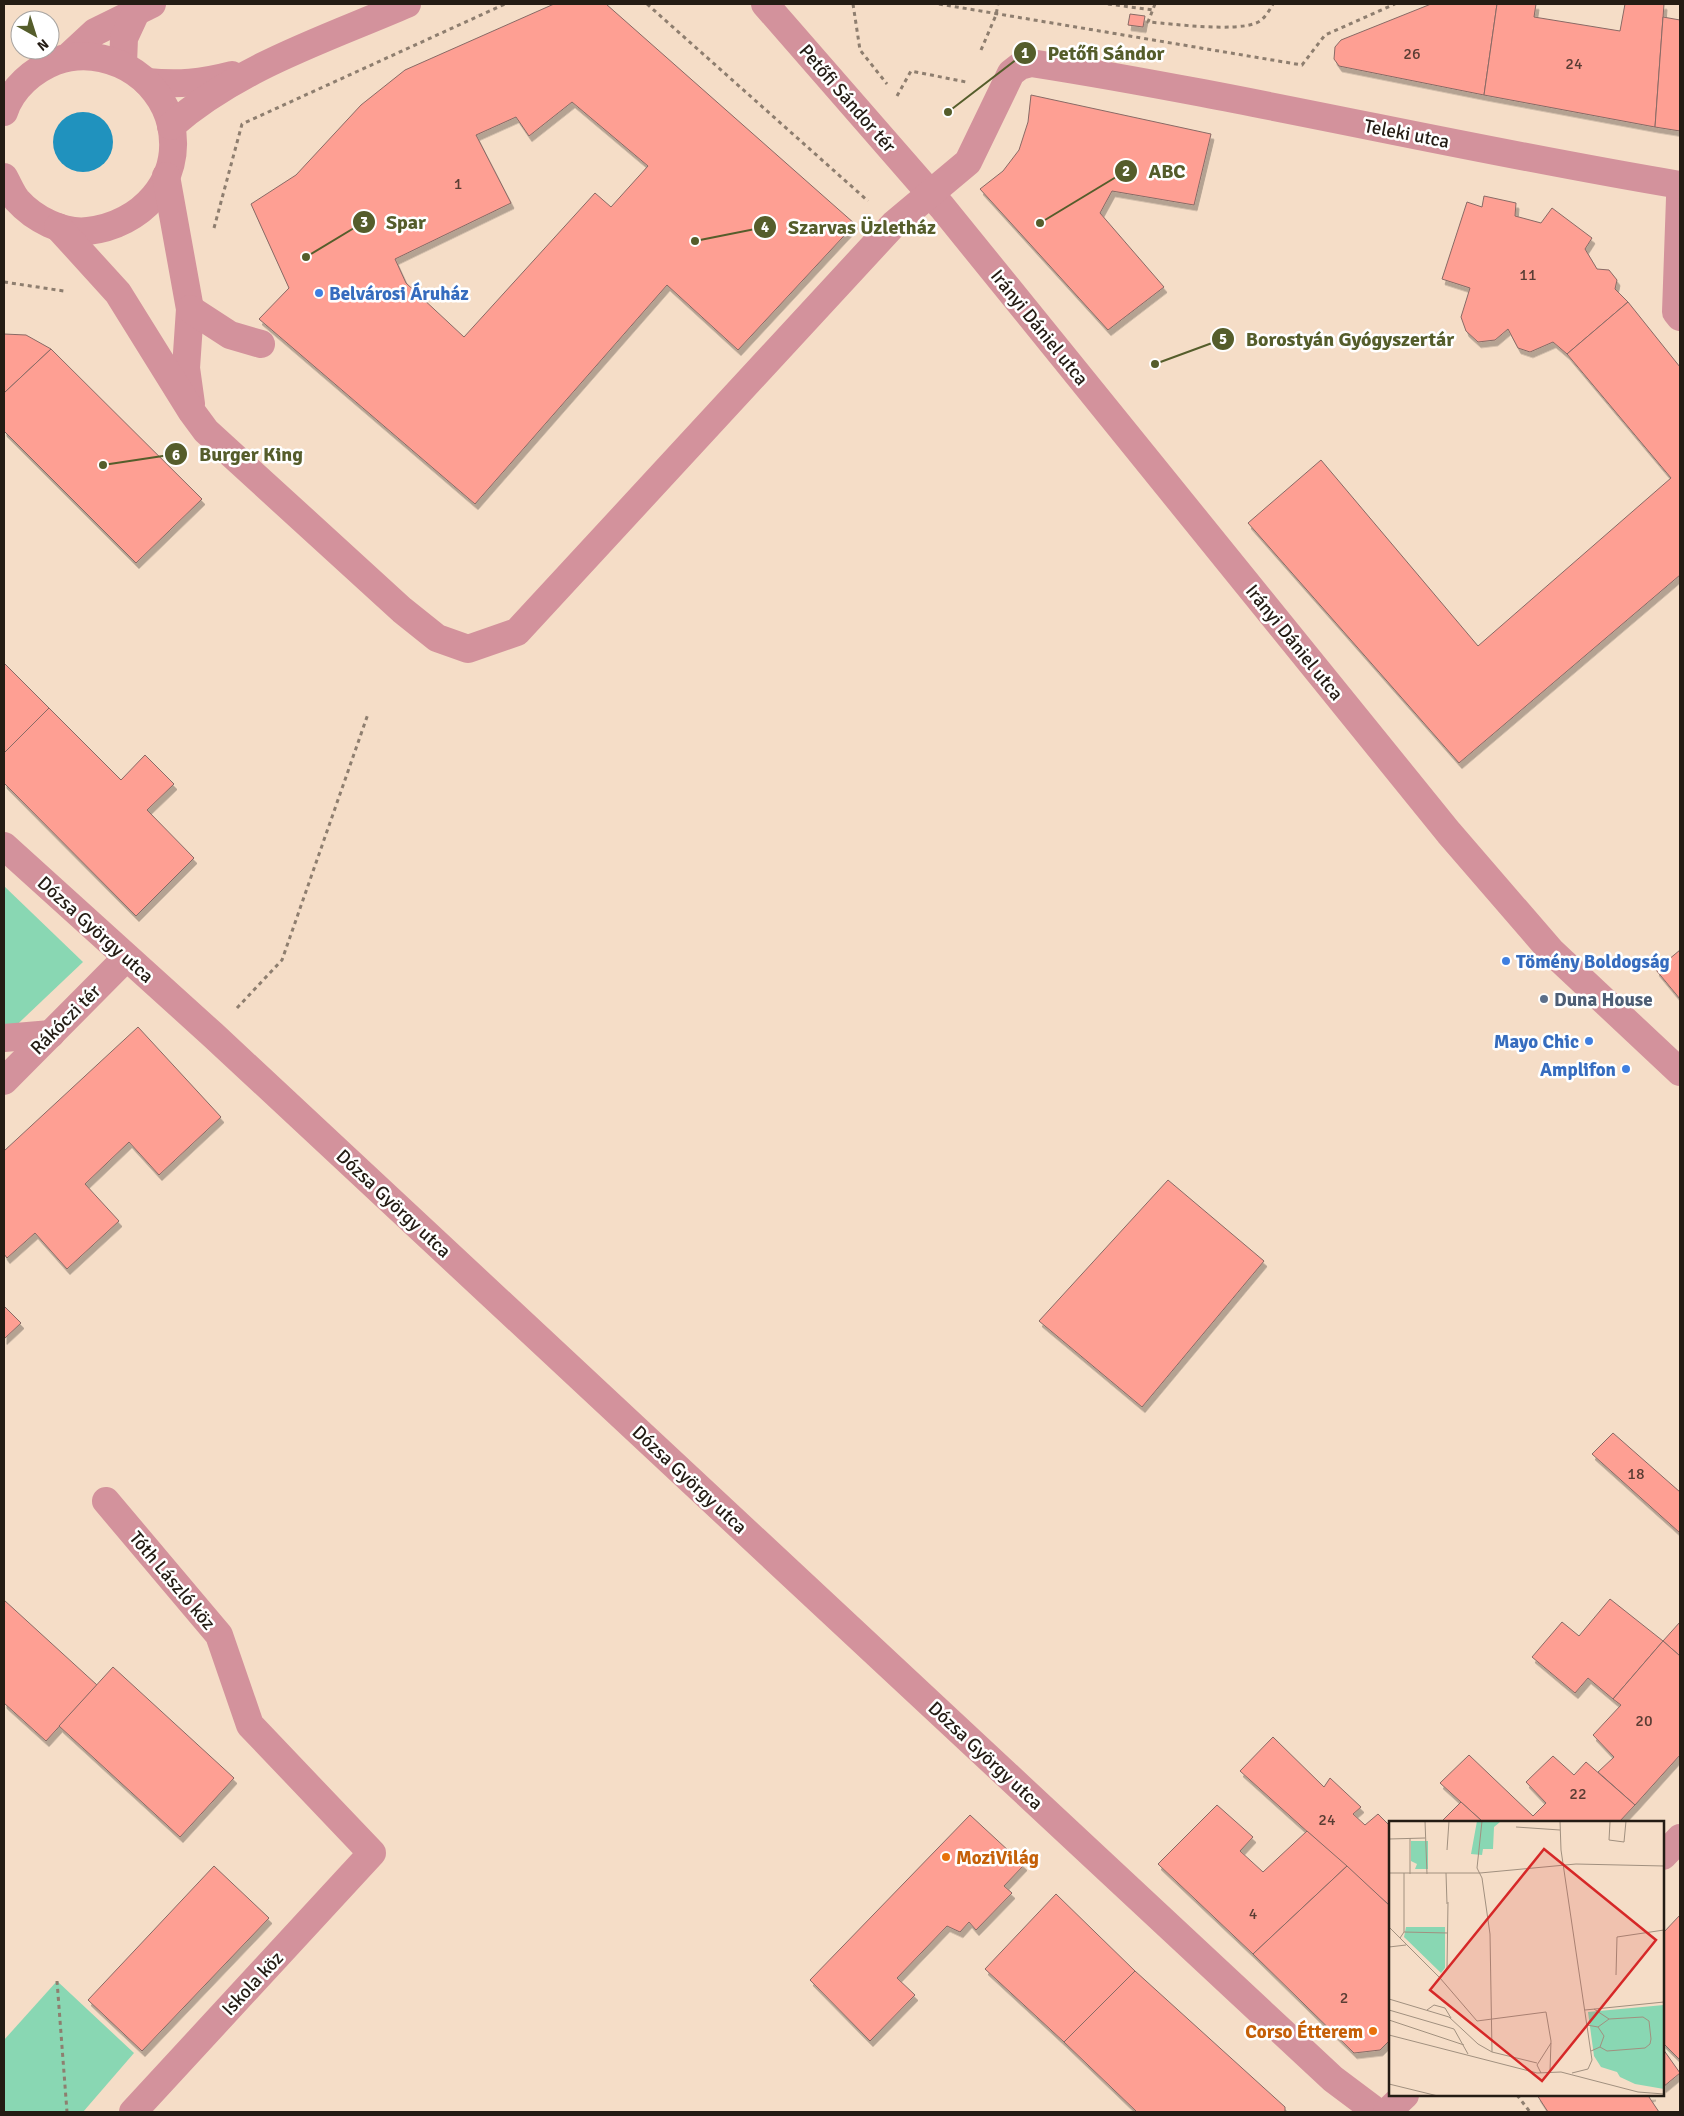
<svg xmlns="http://www.w3.org/2000/svg" width="1684" height="2116" font-family="Signika,sans-serif">
  <style>
    .green { fill: #89d7b3 }
    .water { fill: #2092be }
    .building { fill: #fe9f93; stroke: #886a65; fill-rule: evenodd; filter: url(#shadow) }
    .lines { fill: none; stroke-linecap: round; stroke-linejoin: round }
    .path { stroke: #8e7e6f; stroke-width: 3; stroke-dasharray: 4 4; stroke-linecap: butt }
    .minor { stroke: #d3929c; stroke-width: 28 }
    .shop-dot { fill: #3f7fe0; stroke: #fff; stroke-width: 2 }
    .service-dot { fill: #5c6f8a; stroke: #fff; stroke-width: 2 }
    .food-dot { fill: #e8710a; stroke: #fff; stroke-width: 2 }
    .labels { text-anchor: middle; stroke-width: 5; stroke-linejoin: round; paint-order: stroke }
    .number-label { font-size: 16px; fill: #5a3d34 }
    .street-label { font-size: 19px; fill: #241c14; stroke: #fff }
    .shop-label { font-size: 19px; font-weight: bold; fill: #366cbe; stroke: #fff; text-anchor: start }
    .service-label { font-size: 19px; font-weight: bold; fill: #4e5e75; stroke: #fff; text-anchor: start }
    .food-label { font-size: 19px; font-weight: bold; fill: #c56008; stroke: #fff; text-anchor: start }
    .inset-road { fill: none; stroke: #a1907f; stroke-width: 1 }
    .view { fill: #d62828; fill-opacity: 0.15; stroke: #d62828; stroke-width: 2.5 }
    .inset-edge { fill: none; stroke: #241c14; stroke-width: 2.5 }
    .leader { fill: none; stroke: #555d2b; stroke-width: 2 }
    .callout-dot { fill: #555d2b; stroke: #fff; stroke-width: 2 }
    .mark-label { font-size: 15px; text-anchor: middle; font-weight: bold; fill: #fff }
    .callout-label { font-size: 20px; text-anchor: middle; font-weight: bold; fill: #555d2b; stroke: #fff; stroke-width: 5; stroke-linejoin: round; paint-order: stroke }
  </style>
  <defs>
    <filter id="shadow"><feDropShadow dx="3" dy="5.5" stdDeviation="0" flood-color="#0004"/></filter>
  </defs>
  <rect width="100%" height="100%" fill="#f5ddc7"/>
  <g class="green">
    <polygon points="4,886 83,962 4,1037"/>
    <polygon points="57,1981 134,2053 83,2112 4,2112 4,2040"/>
  </g>
  <circle class="water" cx="83" cy="142" r="30"/>
  <g class="building">
    <path d="M554,4H606L855,224L738,350L667,285L475,504L259,319L289,288L251,204L296,175L361,105L405,70ZM572,102L648,166L611,207L595,193L464,337L406,283L395,259L511,203L476,135L516,117L529,136Z"/>
    <polygon points="1431,4 1497,4 1484,95 1339,66 1334,59 1335,47 1341,40"/>
    <polygon points="1497,4 1536,4 1534,17 1620,31 1625,4 1664,4 1655,127 1484,95"/>
    <polygon points="1130,14 1145,16 1143,27 1128,25"/>
    <polygon points="1663,17 1680,20 1680,131 1655,127"/>
    <polygon points="1031,95 1211,134 1194,205 1112,191 1100,213 1164,287 1108,330 980,189 1003,171 1019,150 1028,122"/>
    <polygon points="1484,196 1516,203 1515,216 1541,223 1552,208 1592,238 1585,249 1597,269 1609,270 1617,280 1615,289 1628,302 1567,354 1553,342 1530,352 1518,348 1508,329 1495,340 1478,342 1466,331 1461,317 1470,288 1442,279 1467,202 1482,207"/>
    <polygon points="1628,302 1680,367 1680,575 1459,763 1248,523 1321,460 1478,646 1671,478 1567,354"/>
    <polygon points="4,334 26,335 51,349 4,393"/>
    <polygon points="51,349 202,499 136,563 4,431 4,393"/>
    <polygon points="4,663 49,708 4,753"/>
    <polygon points="49,708 121,780 145,755 174,784 147,810 194,858 136,916 4,783 4,753"/>
    <polygon points="1680,950 1680,999 1656,970"/>
    <polygon points="138,1027 221,1117 159,1175 129,1142 85,1184 119,1221 67,1269 35,1233 7,1258 4,1254 4,1151"/>
    <polygon points="1168,1180 1264,1261 1142,1407 1039,1321"/>
    <polygon points="4,1306 21,1323 4,1339"/>
    <polygon points="1613,1433 1680,1492 1680,1533 1592,1454"/>
    <polygon points="1610,1599 1663,1641 1613,1699 1588,1678 1575,1693 1532,1657 1562,1622 1579,1636"/>
    <polygon points="4,1600 97,1685 46,1741 4,1703"/>
    <polygon points="1680,1622 1680,1656 1663,1641"/>
    <polygon points="1663,1641 1680,1656 1680,1755 1635,1805 1598,1772 1614,1757 1593,1735 1621,1705 1613,1699"/>
    <polygon points="113,1667 234,1778 180,1837 59,1726"/>
    <polygon points="1273,1737 1324,1787 1330,1778 1361,1807 1353,1814 1365,1825 1378,1814 1390,1826 1390,1906 1240,1771"/>
    <polygon points="1469,1755 1533,1816 1546,1803 1526,1782 1553,1756 1574,1775 1586,1762 1635,1805 1619,1822 1483,1822 1440,1783"/>
    <polygon points="1461,1802 1483,1822 1441,1822"/>
    <polygon points="1217,1805 1253,1837 1240,1851 1263,1872 1307,1831 1347,1866 1253,1954 1158,1864"/>
    <polygon points="970,1815 1024,1865 1004,1886 1012,1893 976,1930 969,1922 960,1932 947,1926 897,1978 915,1995 870,2041 810,1980"/>
    <polygon points="214,1866 269,1918 142,2051 88,2000"/>
    <polygon points="1347,1866 1390,1906 1390,2040 1380,2050 1354,2053 1253,1954"/>
    <polygon points="1056,1894 1135,1971 1064,2042 985,1969"/>
    <polygon points="1680,1915 1680,2060 1663,2043 1663,1933"/>
    <polygon points="1135,1971 1285,2107 1285,2112 1137,2112 1064,2042"/>
    <polygon points="1663,2049 1680,2073 1663,2087"/>
    <polygon points="1537,2095 1653,2095 1649,2097 1659,2112 1548,2112"/>
  </g>
  <g class="lines">
    <g class="path">
      <polyline points="647,4 868,201"/>
      <polyline points="853,4 860,50 887,84"/>
      <polyline points="939,4 1302,65 1325,35 1395,4"/>
      <polyline points="1108,4 1153,10"/>
      <path d="M1155,4L1148,22C1174,24 1234,32 1256,23C1264,20 1269,11 1273,4"/>
      <polyline points="981,50 996,15 998,4"/>
      <polyline points="897,96 911,71 966,82"/>
      <polyline points="214,228 242,124 505,4"/>
      <polyline points="4,282 64,291"/>
      <polyline points="237,1008 282,960 368,714"/>
      <polyline points="57,1981 67,2112"/>
      <polyline points="1517,2095 1530,2112"/>
    </g>
    <g class="minor">
      <polyline points="765,4 942,207 1449,833 1551,951 1680,1072"/>
      <polyline points="68,57 95,32 152,4"/>
      <polyline points="123,64 124,38 137,10"/>
      <path d="M147,82C179,85 201,83 232,75"/>
      <path d="M4,112C12,88 33,70 56,61C104,44 160,75 171,125C183,181 141,225 88,231C63,234 34,219 17,200C12,194 8,184 4,177"/>
      <path d="M171,126C238,67 326,39 407,4"/>
      <polyline points="166,176 190,309 186,368 191,404"/>
      <polyline points="1680,198 1676,312 1680,317"/>
      <path d="M58,227L118,293L192,412L206,431L402,610L437,638L468,649L517,632L894,224L968,162L1011,73L1020,66L1031,63C1248,97 1463,149 1680,185"/>
      <polyline points="190,309 230,335 261,344"/>
      <polyline points="4,846 213,1035 1333,2079 1377,2112"/>
      <polyline points="4,1038 51,1034"/>
      <polyline points="4,1081 126,958"/>
      <polyline points="106,1501 219,1635 250,1725 372,1853 133,2112"/>
      <polyline points="1663,1856 1680,1838"/>
      <polyline points="1387,2112 1405,2095"/>
    </g>
  </g>
  <g class="shop-dot">
    <circle cx="319" cy="293" r="5"/>
    <circle cx="1506" cy="961" r="5"/>
    <circle cx="1589" cy="1041" r="5"/>
    <circle cx="1626" cy="1069" r="5"/>
  </g>
  <circle class="service-dot" cx="1544" cy="999" r="5"/>
  <g class="food-dot">
    <circle cx="946" cy="1857" r="5"/>
    <circle cx="1373" cy="2031" r="5"/>
  </g>
  <g class="labels">
    <g class="number-label">
      <text x="1412" y="59">26</text>
      <text x="1574" y="69">24</text>
      <text x="458" y="189">1</text>
      <text x="1528" y="280">11</text>
      <text x="1636" y="1479">18</text>
      <text x="1644" y="1726">20</text>
      <text x="1578" y="1799">22</text>
      <text x="1327" y="1825">24</text>
      <text x="1253" y="1919">4</text>
      <text x="1344" y="2003">2</text>
    </g>
    <g class="street-label">
      <text transform="translate(848 98) rotate(49)" y="7">Petőfi Sándor tér</text>
      <text transform="translate(1407 133) rotate(11)" y="7">Teleki utca</text>
      <text transform="translate(1040 327) rotate(51)" y="7">Irányi Dániel utca</text>
      <text transform="translate(1295 642) rotate(51)" y="7">Irányi Dániel utca</text>
      <text transform="translate(96 929) rotate(42)" y="7">Dózsa György utca</text>
      <text transform="translate(65 1019) rotate(-45)" y="7">Rákóczi tér</text>
      <text transform="translate(394 1203) rotate(43)" y="7">Dózsa György utca</text>
      <text transform="translate(690 1479) rotate(43)" y="7">Dózsa György utca</text>
      <text transform="translate(173 1580) rotate(50)" y="7">Tóth László köz</text>
      <text transform="translate(986 1755) rotate(43)" y="7">Dózsa György utca</text>
      <text transform="translate(252 1983) rotate(-47)" y="7">Iskola köz</text>
    </g>
    <g class="shop-label">
      <text x="329" y="300">Belvárosi Áruház</text>
      <text x="1516" y="968">Tömény Boldogság</text>
      <text x="1579" y="1048" text-anchor="end">Mayo Chic</text>
      <text x="1616" y="1076" text-anchor="end">Amplifon</text>
    </g>
    <g class="service-label">
      <text x="1554" y="1006">Duna House</text>
    </g>
    <g class="food-label">
      <text x="956" y="1864">MoziVilág</text>
      <text x="1363" y="2038" text-anchor="end">Corso Étterem</text>
    </g>
  </g>
  <g transform="translate(1389 1821)">
    <rect width="275" height="275" fill="#f5ddc7"/>
    <path d="M88,0H125L111,1L105,6L104,28H94L93,34L82,33ZM22,20H39V48H26L28,43L22,40ZM17,106H56V147L52,152L15,116ZM275,184V268L246,263L231,256L228,251L212,246L205,235L199,191Z" fill="#89d7b3"/>
    <path class="inset-road" d="M36,0L38,53M93,0L88,47L93,57L101,113L103,231M171,0L172,29L203,239L199,248L183,252M221,1L220,19L235,21L237,0M127,6L171,9M21,17V53M0,18L36,17M58,29L60,0M0,52H91L187,43L275,45M57,52L58,83M0,106L51,157L88,200L157,191L162,220L161,250M15,111L59,112M11,117L15,111V52M0,126L17,124M227,154L228,116L275,109M51,157L58,148L59,81M0,178L60,196L89,223L103,231L148,242M205,188L220,198M0,189L65,208L79,233M38,189L45,184L56,187L62,197M196,189L275,181M0,199L75,224M198,204L209,206L215,215L211,226L202,230M209,206L220,198L254,196L260,200L262,218L261,223L256,227L218,230L211,226M0,214L148,252L172,251L249,271L275,273M152,252L148,244L162,222M0,263L49,275"/>
    <path class="view" d="M155,28L267,119L153,260L41,169Z"/>
    <rect width="275" height="275" class="inset-edge"/>
  </g>
  <path class="leader" d="M948 112L1025 53M1040 223L1126 171M306 257L364 222M695 241L765 227M1155 364L1223 339M103 465L176 454"/>
  <g class="callout-dot">
    <circle cx="948" cy="112" r="5"/>
    <circle cx="1040" cy="223" r="5"/>
    <circle cx="306" cy="257" r="5"/>
    <circle cx="695" cy="241" r="5"/>
    <circle cx="1155" cy="364" r="5"/>
    <circle cx="103" cy="465" r="5"/>
    <circle cx="1025" cy="53" r="12"/>
    <circle cx="1126" cy="171" r="12"/>
    <circle cx="364" cy="222" r="12"/>
    <circle cx="765" cy="227" r="12"/>
    <circle cx="1223" cy="339" r="12"/>
    <circle cx="176" cy="454" r="12"/>
  </g>
  <g class="mark-label">
    <text x="1025" y="58">1</text>
    <text x="1126" y="176">2</text>
    <text x="364" y="227">3</text>
    <text x="765" y="232">4</text>
    <text x="1223" y="344">5</text>
    <text x="176" y="460">6</text>
  </g>
  <g class="callout-label">
    <text x="1106" y="60">Petőfi Sándor</text>
    <text x="1167" y="178">ABC</text>
    <text x="406" y="229">Spar</text>
    <text x="862" y="234">Szarvas Üzletház</text>
    <text x="1350" y="346">Borostyán Gyógyszertár</text>
    <text x="251" y="461">Burger King</text>
  </g>
  <rect width="1684" height="2116" fill="none" stroke="#241c14" stroke-width="10"/>
  <g transform="translate(35 35) rotate(141)"><circle r="24" fill="#ffffff" stroke="#a7a4a1"/>
  <path d="M0-4L9 19L0 12L-9 19Z" fill="#555d2b"/>
  <text y="-8" font-size="14" font-weight="bold" text-anchor="middle" fill="#241c14">N</text>
  </g>
</svg>
